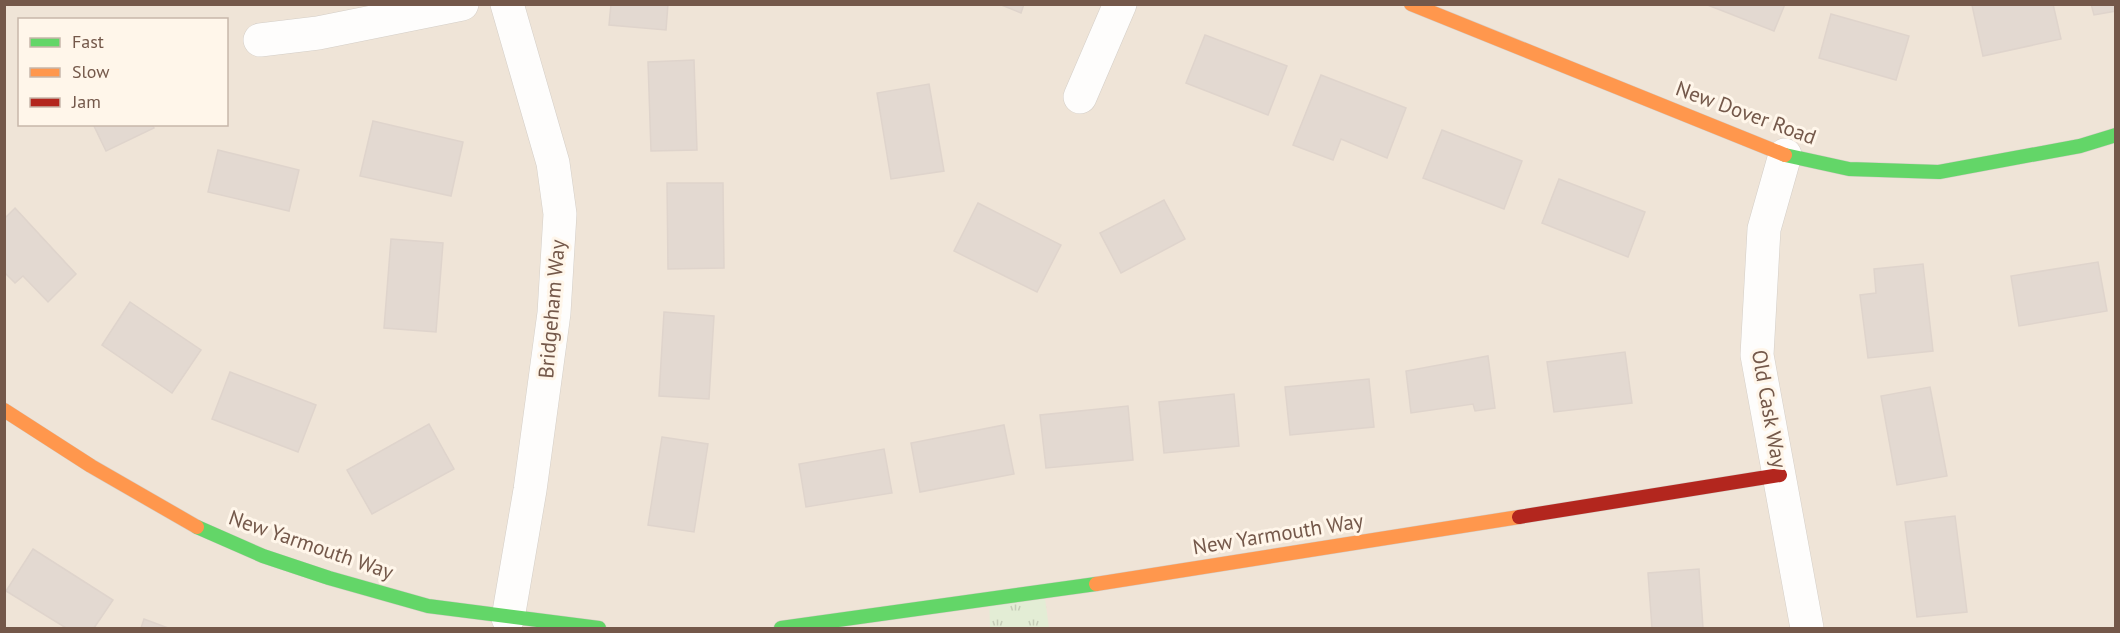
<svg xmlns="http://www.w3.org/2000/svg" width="2120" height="633" font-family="'PT Sans',sans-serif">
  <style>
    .residential { fill: #efe4d7; fill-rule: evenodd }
    .grass { fill: url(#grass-tufts) }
    .building { fill: #e3d9d1; stroke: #dfd4cc; stroke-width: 1.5 }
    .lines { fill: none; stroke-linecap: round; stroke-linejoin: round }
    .street-casing { stroke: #d4cec7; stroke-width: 34 }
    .fast-casing { stroke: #d5cdc6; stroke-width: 15 }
    .slow-casing { stroke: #d5cdc6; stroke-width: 15 }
    .jam-casing { stroke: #d5cdc6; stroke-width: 15 }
    .street { stroke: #fefdfc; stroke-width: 33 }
    .fast { stroke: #63d668; stroke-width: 14 }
    .slow { stroke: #ff974d; stroke-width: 14 }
    .jam { stroke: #b3261e; stroke-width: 14 }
    .labels { text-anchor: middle; stroke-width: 6; stroke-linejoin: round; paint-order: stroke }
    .street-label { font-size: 21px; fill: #74584a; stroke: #fff6ea }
  </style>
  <defs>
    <pattern id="grass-tufts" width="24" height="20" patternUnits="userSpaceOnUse" patternTransform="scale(1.5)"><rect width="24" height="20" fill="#e3edd5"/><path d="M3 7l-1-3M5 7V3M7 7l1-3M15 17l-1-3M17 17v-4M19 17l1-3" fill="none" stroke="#c6cdb8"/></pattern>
  </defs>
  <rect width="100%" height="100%" fill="#f6f1ea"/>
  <path class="residential" d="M5,5H2115V628H5ZM20,20H226V124H20Z"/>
  <polygon class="grass" points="1044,591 1049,628 990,628 989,600"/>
  <g class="building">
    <polygon points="611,4 668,4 666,30 609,25"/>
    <polygon points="999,4 1024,4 1021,13"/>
    <polygon points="1705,4 1785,4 1774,31"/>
    <polygon points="1976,4 2053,4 2061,39 1983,56 1972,5"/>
    <polygon points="2091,4 2116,4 2116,11 2094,15"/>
    <polygon points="1831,14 1909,36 1896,80 1819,58"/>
    <polygon points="1205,35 1287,66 1268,115 1186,83"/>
    <polygon points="694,60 697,150 651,151 648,62"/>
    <polygon points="1321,75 1406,108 1387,158 1341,139 1333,160 1293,145"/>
    <polygon points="929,84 944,171 891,179 877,93"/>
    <polygon points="373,121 463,142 451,196 360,176"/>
    <polygon points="93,124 152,124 154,128 106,151"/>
    <polygon points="1442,130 1522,161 1504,209 1423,178"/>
    <polygon points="218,150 299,170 289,211 208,192"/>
    <polygon points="1559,179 1645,212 1628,257 1542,223"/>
    <polygon points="667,183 723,183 724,268 668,269"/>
    <polygon points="1164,200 1185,239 1121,273 1100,233"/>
    <polygon points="978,203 1061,245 1037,292 954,251"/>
    <polygon points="15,208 76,274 48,302 23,276 15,283 4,272 4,219"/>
    <polygon points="391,239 443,243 436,332 384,328"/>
    <polygon points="2098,262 2107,311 2019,326 2011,276"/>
    <polygon points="1923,264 1933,351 1868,358 1860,295 1876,293 1874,269"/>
    <polygon points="130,302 201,350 172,393 102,345"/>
    <polygon points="664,312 714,316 709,399 659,396"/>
    <polygon points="1625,352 1632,403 1554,412 1547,362"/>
    <polygon points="1488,356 1495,408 1475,411 1473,404 1411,413 1406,371"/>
    <polygon points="230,372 316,405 298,452 212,419"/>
    <polygon points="1369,379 1374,427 1290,435 1285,387"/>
    <polygon points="1930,387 1947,476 1897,485 1881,396"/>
    <polygon points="1234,394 1239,446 1164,453 1159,402"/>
    <polygon points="1128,406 1133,460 1046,468 1040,415"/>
    <polygon points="429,424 454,469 372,514 347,470"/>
    <polygon points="1004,425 1014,474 920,492 911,443"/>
    <polygon points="662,437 708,444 694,532 648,525"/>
    <polygon points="884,449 892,493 806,507 799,464"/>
    <polygon points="1955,516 1967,612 1917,617 1905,522"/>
    <polygon points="33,549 113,600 94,628 66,628 6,591"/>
    <polygon points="1699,569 1703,628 1652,628 1648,573"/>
    <polygon points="144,619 168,628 141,628"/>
  </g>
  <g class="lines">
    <defs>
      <g id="street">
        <polyline points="507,4 553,163 560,214 554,313 530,490 508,618"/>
        <polyline points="260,40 318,33 462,4"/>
        <polyline points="1080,97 1120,4"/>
        <polyline points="1785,155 1764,229 1757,355 1807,628"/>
      </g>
      <g id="fast">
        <polyline points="1785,155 1849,169 1939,172 2080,146 2116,135"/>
        <polyline points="197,527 263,556 329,578 428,606 599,628"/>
        <polyline points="781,628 1096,584"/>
      </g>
      <g id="slow">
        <polyline points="1411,4 1785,155"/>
        <polyline points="4,410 91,466 197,527"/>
        <polyline points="1096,584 1519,517"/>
      </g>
      <polyline id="jam" points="1519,517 1780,475"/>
    </defs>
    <use href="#street" class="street-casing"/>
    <use href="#fast" class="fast-casing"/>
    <use href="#slow" class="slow-casing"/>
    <use href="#jam" class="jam-casing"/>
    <use href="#street" class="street"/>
    <use href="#fast" class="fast"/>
    <use href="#slow" class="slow"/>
    <use href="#jam" class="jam"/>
  </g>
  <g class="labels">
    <g class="street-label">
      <text transform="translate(1746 113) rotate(20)" y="7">New Dover Road</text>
      <text transform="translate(552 309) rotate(-85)" y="7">Bridgeham Way</text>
      <text transform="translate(1769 409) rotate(80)" y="7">Old Cask Way</text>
      <text transform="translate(1278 534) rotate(-9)" y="7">New Yarmouth Way</text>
      <text transform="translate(311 545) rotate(19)" y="7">New Yarmouth Way</text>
    </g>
  </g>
  <rect width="2120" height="633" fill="none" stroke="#74584a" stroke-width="12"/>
  <rect x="18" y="18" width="210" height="108" fill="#fff6ea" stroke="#c7b7aa" stroke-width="1.5"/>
  <rect x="30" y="38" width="30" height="9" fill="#63d668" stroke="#c7b7aa" stroke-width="1.5"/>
  <text x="72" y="48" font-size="18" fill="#74584a">Fast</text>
  <rect x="30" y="68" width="30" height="9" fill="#ff974d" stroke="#c7b7aa" stroke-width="1.5"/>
  <text x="72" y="78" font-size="18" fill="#74584a">Slow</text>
  <rect x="30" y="98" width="30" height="9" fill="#b3261e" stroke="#c7b7aa" stroke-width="1.5"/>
  <text x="72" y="108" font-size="18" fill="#74584a">Jam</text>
</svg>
